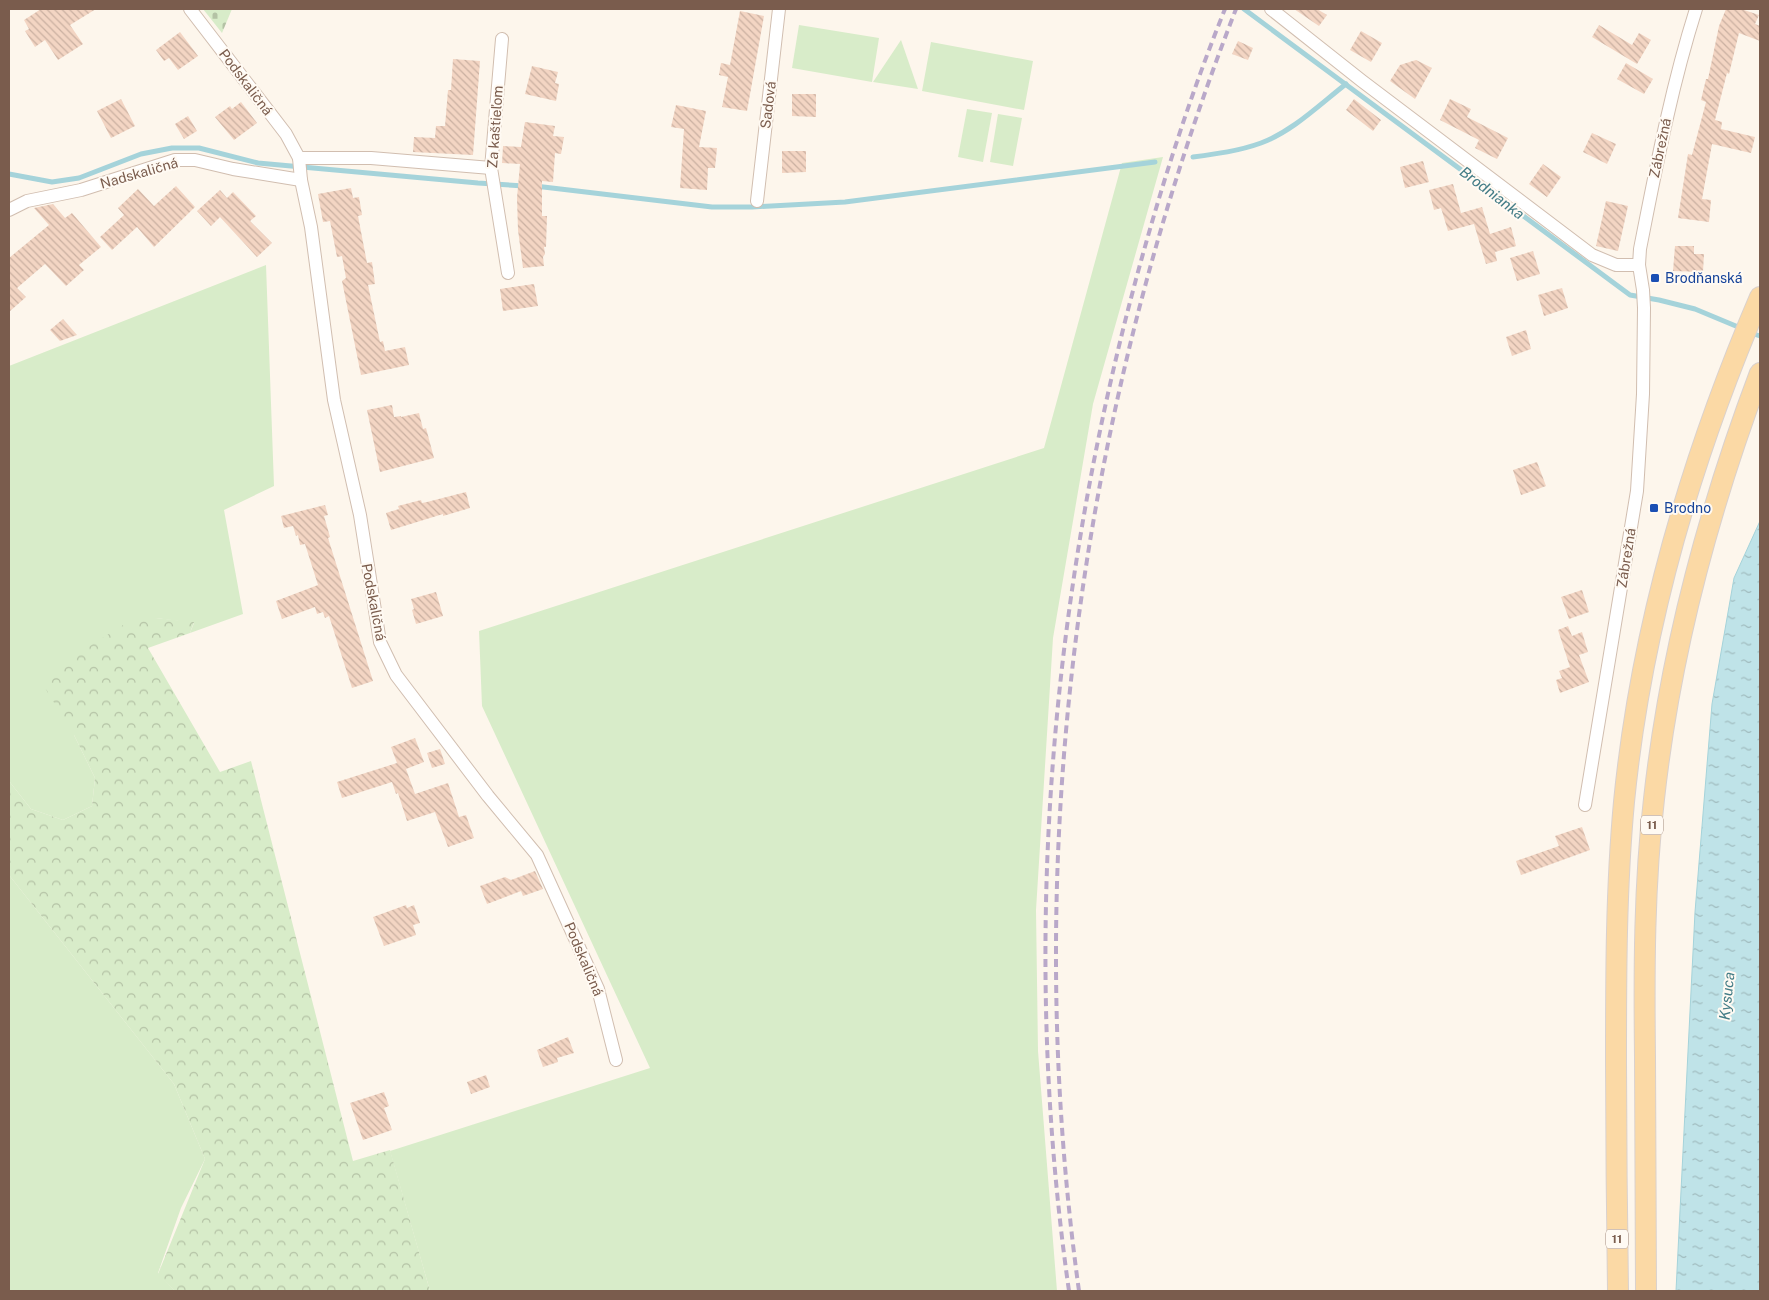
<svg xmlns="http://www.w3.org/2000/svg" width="1769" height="1300" font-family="'Public Sans',sans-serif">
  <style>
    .grass { fill: #d8ecc9 }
    .forest { fill: url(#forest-crowns) }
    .cemetery { fill: url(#cemetery-stones) }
    .water { fill: url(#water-ripples); stroke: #a5d3da }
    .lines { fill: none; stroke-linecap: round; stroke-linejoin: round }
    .stream { stroke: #a5d3da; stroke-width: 5 }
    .building { fill: url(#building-back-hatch) }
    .street-casing { stroke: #d1beb0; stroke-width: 14 }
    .primary-casing { stroke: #dad1cd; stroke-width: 22 }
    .street { stroke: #fff; stroke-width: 12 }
    .primary { stroke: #fbd9a5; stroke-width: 20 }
    .rail { stroke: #b9a8c9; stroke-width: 4; stroke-dasharray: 8 5; stroke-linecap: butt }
    .transit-dot { fill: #1a4fb4; stroke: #fffaf3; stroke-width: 2 }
    .labels { text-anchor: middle; stroke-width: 4; stroke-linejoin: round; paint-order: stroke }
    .shield { fill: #fffaf3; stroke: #a28b7f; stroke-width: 1 }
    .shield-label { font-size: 12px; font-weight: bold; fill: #7a5c4d }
    .street-label { font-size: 14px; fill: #7a5c4d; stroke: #fffaf3 }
    .transit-label { font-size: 14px; fill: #164399; stroke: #fffaf3; text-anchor: start }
    .water-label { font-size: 15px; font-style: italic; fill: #437c86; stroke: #fffaf3 }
  </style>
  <defs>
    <pattern id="forest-crowns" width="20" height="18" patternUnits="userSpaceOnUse" patternTransform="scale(1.25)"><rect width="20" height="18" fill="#d8ecc9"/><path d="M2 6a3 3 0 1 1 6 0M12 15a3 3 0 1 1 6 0" fill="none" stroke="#b4c2a5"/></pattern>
    <pattern id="cemetery-stones" width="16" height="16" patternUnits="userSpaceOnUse" patternTransform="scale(1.25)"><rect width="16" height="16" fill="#d8ecc9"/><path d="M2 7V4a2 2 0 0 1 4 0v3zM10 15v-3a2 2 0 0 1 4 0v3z" fill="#b4c2a5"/></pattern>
    <pattern id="water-ripples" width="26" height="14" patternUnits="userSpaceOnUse" patternTransform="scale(1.25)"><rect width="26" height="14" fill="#bfe3e8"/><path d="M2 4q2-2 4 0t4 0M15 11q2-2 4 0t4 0" fill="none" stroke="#a0bbbe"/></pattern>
    <pattern id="building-back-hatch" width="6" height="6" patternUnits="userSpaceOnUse" patternTransform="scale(1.25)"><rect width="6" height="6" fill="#f3d5c3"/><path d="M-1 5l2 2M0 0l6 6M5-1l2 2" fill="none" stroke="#cab0a1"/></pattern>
  </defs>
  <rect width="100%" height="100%" fill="#fdf6ec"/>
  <g class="grass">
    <polygon points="799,25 879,38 872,82 792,68"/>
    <polygon points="901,40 918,89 873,82"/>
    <polygon points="931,42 1033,61 1024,110 922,91"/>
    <polygon points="967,109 992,113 983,162 958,157"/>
    <polygon points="998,114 1022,118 1013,166 990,162"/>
    <polygon points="1163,157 1093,404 1053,638 1036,910 1038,1051 1057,1291 430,1291 390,1151 650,1068 482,706 479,631 1044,448 1122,163"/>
    <polygon points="266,265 274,486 224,510 243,614 190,633 194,623 156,618 74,735 95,778 92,806 63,820 31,809 9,781 9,366"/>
    <polygon points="9,875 174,1084 205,1159 181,1208 158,1273 175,1291 9,1291"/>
  </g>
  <polygon class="forest" points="156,618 194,622 190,633 148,648 220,772 251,761 353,1161 390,1150 430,1291 175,1291 158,1274 205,1159 174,1084 9,875 9,781 31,809 63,820 92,806 95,778 74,735 45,688 53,669 128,622"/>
  <polygon class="cemetery" points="203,9 232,9 222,33"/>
  <polygon class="water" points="1760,521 1760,1291 1676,1291 1695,912 1712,704 1734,578"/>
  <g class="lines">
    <g class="stream">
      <polyline points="1244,9 1630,295 1659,300 1695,309 1743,329"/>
      <path d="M1193,157C1216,154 1239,151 1261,143C1293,131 1319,105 1346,84"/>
      <polyline points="9,174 52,182 79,178 141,154 172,148 199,148 258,163 478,183 524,186"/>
      <polyline points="535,186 712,207 752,207 845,202 1155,162"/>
      <polyline points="1751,333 1760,336"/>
    </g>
  </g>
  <g class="building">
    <polygon points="41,9 96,9 70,25 83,44 58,60 45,40 35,47 25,31 29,29 24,20"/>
    <polygon points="1294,9 1317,9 1327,15 1319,26"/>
    <polygon points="1726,9 1741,9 1759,15 1755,24 1760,26 1760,41 1739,33 1729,74 1727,73 1715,120 1722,122 1721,129 1755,137 1751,153 1712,144 1702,199 1711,200 1709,222 1678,218 1688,154 1692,155 1706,102 1701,100 1706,79 1708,79 1719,26"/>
    <polygon points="740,11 764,16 747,111 722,107 728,77 719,75 721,63 730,65"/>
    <polygon points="1599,25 1632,45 1639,33 1651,40 1637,64 1592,37"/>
    <polygon points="1361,31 1382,43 1371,62 1350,50"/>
    <polygon points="180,32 198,56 178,70 169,58 164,61 156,50"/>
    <polygon points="1238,41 1253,48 1248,60 1232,54"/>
    <polygon points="453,59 480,61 473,155 413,152 414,137 435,138 436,126 445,126 448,90 451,90"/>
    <polygon points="1416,60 1432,68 1415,99 1390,81 1400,65"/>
    <polygon points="1626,63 1653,79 1644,94 1617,79"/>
    <polygon points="532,66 558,72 555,83 559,84 556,101 525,94"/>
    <polygon points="792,94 816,94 816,117 792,116"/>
    <polygon points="121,99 135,126 111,138 97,111"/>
    <polygon points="1354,99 1381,120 1373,131 1346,110"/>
    <polygon points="1450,99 1471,109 1467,117 1508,138 1497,159 1475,148 1479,140 1440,120"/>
    <polygon points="241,102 257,123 234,140 215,117 230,106 232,109"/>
    <polygon points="676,105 706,111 699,147 717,148 715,168 708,168 707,190 680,188 684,129 671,127"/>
    <polygon points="188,116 197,131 184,139 175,124"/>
    <polygon points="525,122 555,126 553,136 564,137 561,154 555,153 553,182 542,181 542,216 547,216 546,247 544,247 545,254 543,257 544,266 523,268 518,230 517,198 520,164 502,163 503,146 521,147"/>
    <polygon points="1592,133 1616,144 1607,164 1583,152"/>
    <polygon points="782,151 806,151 806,172 782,173"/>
    <polygon points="1423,161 1429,182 1405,188 1400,167"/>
    <polygon points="1543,164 1561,177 1547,197 1529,184"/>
    <polygon points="1453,184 1461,213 1482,207 1490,234 1511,227 1516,246 1495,252 1497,261 1486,264 1474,224 1448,231 1441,208 1434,210 1429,190"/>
    <polygon points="176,186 195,207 154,247 137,227 112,250 100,237 124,215 118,208 138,189 154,206"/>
    <polygon points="351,188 353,198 359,197 362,215 358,216 367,263 372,262 375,284 368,285 380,342 383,341 385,351 405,347 409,365 361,375 342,281 346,278 342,256 337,257 330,221 323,222 318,194"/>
    <polygon points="220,190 227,198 233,192 256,216 250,221 272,243 257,257 220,217 211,226 197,211"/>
    <polygon points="1606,201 1628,206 1618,251 1596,246"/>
    <polygon points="53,204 65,218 72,213 101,247 79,265 84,270 66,286 45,264 17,288 26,297 9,312 9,258 49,225 34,208"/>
    <polygon points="1675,246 1694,246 1694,254 1704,254 1703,272 1673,271"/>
    <polygon points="1533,251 1540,274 1517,281 1510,258"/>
    <polygon points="534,284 538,306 503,311 500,289"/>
    <polygon points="1562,288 1568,308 1544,316 1538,295"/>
    <polygon points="63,319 77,335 60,341 50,330"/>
    <polygon points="1526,330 1531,349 1512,356 1506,337"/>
    <polygon points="392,405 394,417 401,416 401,417 419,413 423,429 426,428 434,458 380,472 367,410"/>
    <polygon points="1537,462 1546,486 1521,495 1513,470"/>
    <polygon points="466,492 470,508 443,516 443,514 391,530 386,513 399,509 398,506 421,500 422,503 427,502"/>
    <polygon points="325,505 328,515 324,516 330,537 328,538 373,681 352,688 329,616 325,618 323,612 317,614 315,607 282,619 276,601 318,585 305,544 300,545 298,535 296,536 293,526 284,528 281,516"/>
    <polygon points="1582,590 1589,612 1569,619 1561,597"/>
    <polygon points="436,592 443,616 416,624 412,610 414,609 411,599"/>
    <polygon points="1568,626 1572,636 1582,632 1588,652 1579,655 1589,682 1560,693 1556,680 1562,678 1559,671 1570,667 1558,630"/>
    <polygon points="415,738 424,762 406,769 415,794 448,783 459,817 466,815 474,838 448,847 435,812 407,821 398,793 396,794 392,782 342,798 337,782 397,763 391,747"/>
    <polygon points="440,749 445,764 432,768 427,753"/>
    <polygon points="1582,827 1590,850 1521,875 1516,861 1559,846 1555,836"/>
    <polygon points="535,871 543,889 523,896 521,891 487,904 480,886 505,877 511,880"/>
    <polygon points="406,905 407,908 414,905 420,923 413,925 416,935 384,946 373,917"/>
    <polygon points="568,1037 574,1053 557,1058 558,1062 543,1067 537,1050"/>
    <polygon points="486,1075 490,1087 471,1094 467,1082"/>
    <polygon points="384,1092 389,1106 384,1108 392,1130 363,1140 350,1103"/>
  </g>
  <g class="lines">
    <defs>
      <g id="street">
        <polyline points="190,9 286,134 299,158 301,180 311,227 334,400 360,515 380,642 396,675 488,796 537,855 598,989 616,1060"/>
        <polyline points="1271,9 1362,81 1592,255 1616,265 1639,265"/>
        <polyline points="502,39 491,168 508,273"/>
        <polyline points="299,158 371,158 491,168"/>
        <polyline points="757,201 779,9"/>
        <polyline points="9,210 27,201 81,190 175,160 195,160 233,169 301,180"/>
        <path d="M1585,805L1637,491L1643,394L1644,308L1643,290L1639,265L1640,249C1656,168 1671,88 1696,9"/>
      </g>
      <g id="primary">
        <path d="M1618,1291C1617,1215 1616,1138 1616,1062C1616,975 1616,889 1624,802C1641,628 1691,458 1760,297"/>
        <path d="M1646,1291C1646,1213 1645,1135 1645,1057C1644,971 1644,885 1654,799C1670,653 1708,511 1760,373"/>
      </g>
    </defs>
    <use href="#street" class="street-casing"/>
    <use href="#primary" class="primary-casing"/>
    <use href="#street" class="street"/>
    <use href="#primary" class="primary"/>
    <g class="rail">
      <path d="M1069,1291C1021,956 1048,609 1135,283C1160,190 1189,98 1225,9"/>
      <path d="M1079,1291C1019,859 1078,414 1236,9"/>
    </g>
  </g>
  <g class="transit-dot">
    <rect x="1650" y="273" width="10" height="10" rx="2.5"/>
    <rect x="1649" y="503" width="10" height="10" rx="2.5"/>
  </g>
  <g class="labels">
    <g class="shield">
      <rect x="1641" y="815.5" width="22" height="19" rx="4"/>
      <rect x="1606" y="1229.5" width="22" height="19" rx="4"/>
    </g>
    <g class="shield-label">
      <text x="1652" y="829">11</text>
      <text x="1617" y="1243">11</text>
    </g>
    <g class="street-label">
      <text transform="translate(246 82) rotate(53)" y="5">Podskaličná</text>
      <text transform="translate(768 105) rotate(-83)" y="5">Sadová</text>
      <text transform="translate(495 127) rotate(-86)" y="5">Za kaštieľom</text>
      <text transform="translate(1660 148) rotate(-78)" y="5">Zábrežná</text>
      <text transform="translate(139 173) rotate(-16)" y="5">Nadskaličná</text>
      <text transform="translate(1626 558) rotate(-81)" y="5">Zábrežná</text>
      <text transform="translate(374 602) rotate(79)" y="5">Podskaličná</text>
      <text transform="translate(584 959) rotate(67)" y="5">Podskaličná</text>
    </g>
    <g class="transit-label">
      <text x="1665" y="283">Brodňanská</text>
      <text x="1664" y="513">Brodno</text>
    </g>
    <g class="water-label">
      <text transform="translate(1492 193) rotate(37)" y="5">Brodnianka</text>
      <text transform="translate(1727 996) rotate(-84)" y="5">Kysuca</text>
    </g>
  </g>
  <rect width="1769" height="1300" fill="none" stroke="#7a5c4d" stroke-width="20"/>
</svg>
